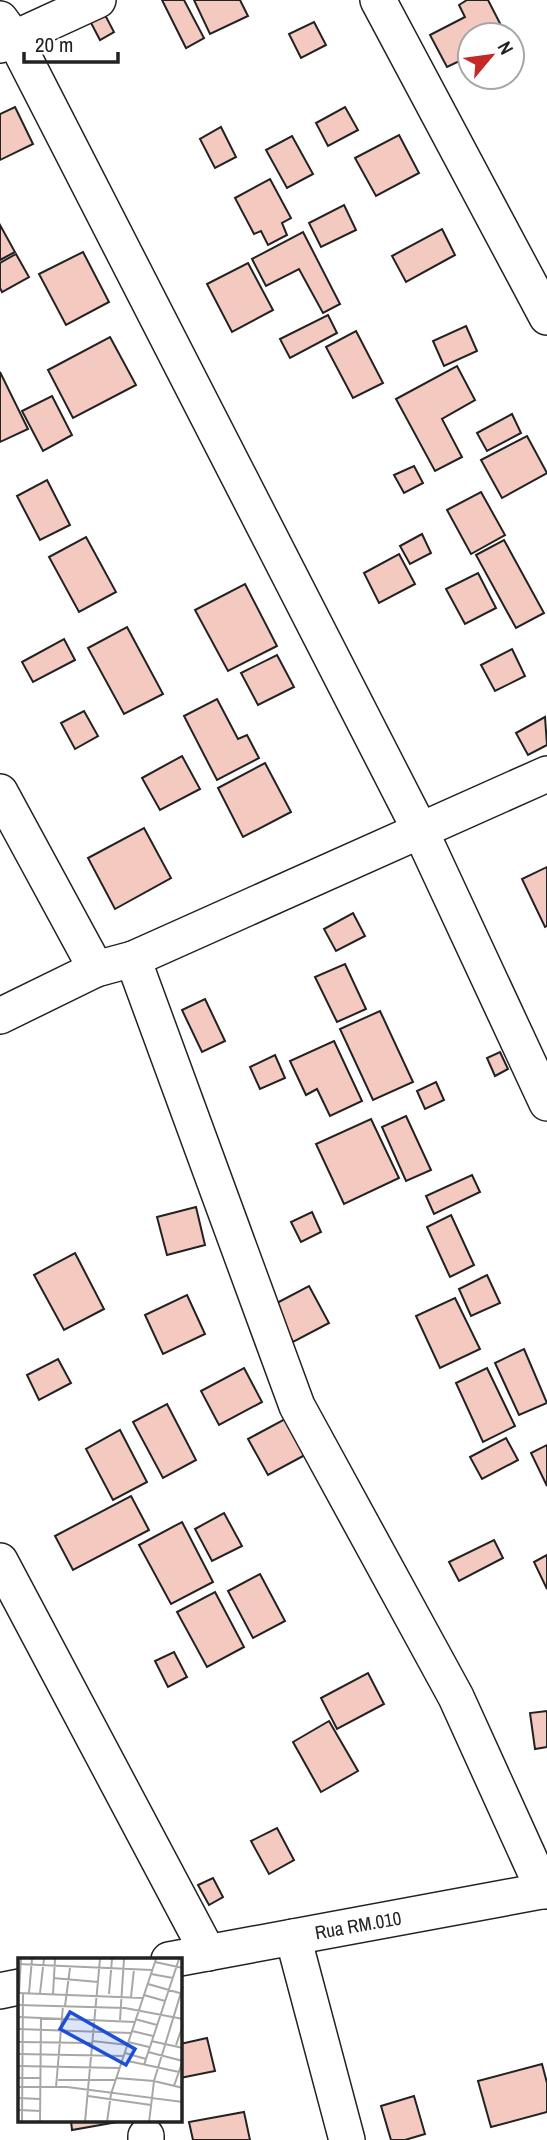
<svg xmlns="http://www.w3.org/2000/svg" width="547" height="2140" font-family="'Archivo Narrow',sans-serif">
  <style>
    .building { fill: #f3c9c0; stroke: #222; stroke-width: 2 }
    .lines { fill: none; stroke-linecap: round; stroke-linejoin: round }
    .minor-casing { stroke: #222; stroke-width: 38 }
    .minor { stroke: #fff; stroke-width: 35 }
    .labels { text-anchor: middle; stroke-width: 5; stroke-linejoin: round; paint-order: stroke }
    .street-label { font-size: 19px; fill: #222; stroke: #fff }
    .inset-road { fill: none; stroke: #a7a7a7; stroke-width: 2 }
    .view { fill: #1d4ed8; fill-opacity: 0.15; stroke: #1d4ed8; stroke-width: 3.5 }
    .inset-edge { fill: none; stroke: #222; stroke-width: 3.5 }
  </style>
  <rect width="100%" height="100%" fill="#fff"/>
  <g class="building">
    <polygon points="162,0 184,0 204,38 186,48"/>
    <polygon points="194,0 240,0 248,16 210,34"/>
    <polygon points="467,0 488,0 506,35 470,35 470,56 447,67 430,35 465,17 459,5"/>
    <polygon points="104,13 114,32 100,40 90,21"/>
    <polygon points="314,22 326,45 301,58 289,34"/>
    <polygon points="15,107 33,144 0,160 0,114"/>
    <polygon points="345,107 358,130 328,146 316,123"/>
    <polygon points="221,127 236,157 215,168 200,139"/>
    <polygon points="399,135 419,173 376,196 355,158"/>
    <polygon points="292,136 313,174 287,188 266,150"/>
    <polygon points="270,179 291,218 282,223 287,235 268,245 261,231 254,234 235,198"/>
    <polygon points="344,205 356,230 321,247 309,223"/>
    <polygon points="0,225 15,252 0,260"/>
    <polygon points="442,229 455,255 406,282 392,256"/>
    <polygon points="303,232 340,304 323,313 299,269 266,286 252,259"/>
    <polygon points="83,252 109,302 66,325 39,274"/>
    <polygon points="16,254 29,277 2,292 0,288 0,263"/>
    <polygon points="248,263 273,310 232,332 207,284"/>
    <polygon points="328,315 337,333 290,358 280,339"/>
    <polygon points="466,326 477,351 444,366 433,341"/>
    <polygon points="356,331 383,383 353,398 326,347"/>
    <polygon points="110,337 136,385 73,418 48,370"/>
    <polygon points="457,366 475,400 442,419 462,457 435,471 396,399"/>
    <polygon points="0,372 28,429 0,442"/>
    <polygon points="52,396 72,435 43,451 22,411"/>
    <polygon points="512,414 521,433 487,451 477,433"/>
    <polygon points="527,436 547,473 502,498 481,460"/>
    <polygon points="414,466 423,483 404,493 394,475"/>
    <polygon points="47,480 70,525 40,540 17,496"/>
    <polygon points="481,492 505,535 471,554 447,510"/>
    <polygon points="422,534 431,553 410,564 400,546"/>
    <polygon points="86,537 116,592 79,612 49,557"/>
    <polygon points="504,540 544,613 516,628 476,555"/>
    <polygon points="399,554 415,584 379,603 364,573"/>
    <polygon points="478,573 496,608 465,624 446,589"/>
    <polygon points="245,584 277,646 228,671 195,610"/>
    <polygon points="127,627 163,694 124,714 88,648"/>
    <polygon points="64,639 75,660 33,682 22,662"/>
    <polygon points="512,649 525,676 495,691 481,665"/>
    <polygon points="277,655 294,687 258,705 241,673"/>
    <polygon points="217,699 238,739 247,735 259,758 217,780 184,716"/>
    <polygon points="84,711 98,736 75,749 61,723"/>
    <polygon points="545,717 547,745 528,755 516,733"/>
    <polygon points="182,756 200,789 160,810 142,778"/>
    <polygon points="265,763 291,812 243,837 218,788"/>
    <polygon points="144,828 171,878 115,909 88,858"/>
    <polygon points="547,867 547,926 545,927 522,879"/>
    <polygon points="353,913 365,936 336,951 324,929"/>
    <polygon points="345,964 366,1009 337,1022 315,977"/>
    <polygon points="205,999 225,1041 202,1052 182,1010"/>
    <polygon points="380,1011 413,1082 373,1100 340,1029"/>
    <polygon points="334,1041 362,1101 330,1116 317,1089 306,1095 290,1061"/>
    <polygon points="500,1052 508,1069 495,1076 487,1058"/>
    <polygon points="275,1055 285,1078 260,1089 250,1067"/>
    <polygon points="436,1082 444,1100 425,1109 417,1091"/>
    <polygon points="406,1116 431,1170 406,1181 382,1127"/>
    <polygon points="371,1119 399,1178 344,1204 316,1144"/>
    <polygon points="472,1175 480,1192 434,1214 426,1196"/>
    <polygon points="196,1207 205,1245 167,1255 157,1217"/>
    <polygon points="312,1212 321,1232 301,1242 291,1222"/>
    <polygon points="451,1215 474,1265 450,1277 427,1227"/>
    <polygon points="75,1253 104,1309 64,1330 34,1275"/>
    <polygon points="487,1275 500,1303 471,1316 459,1289"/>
    <polygon points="309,1286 329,1323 293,1342 273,1305"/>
    <polygon points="187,1295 205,1334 163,1354 145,1315"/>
    <polygon points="455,1298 480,1349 440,1368 416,1316"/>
    <polygon points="524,1349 547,1403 519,1415 495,1363"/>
    <polygon points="58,1359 71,1383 39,1400 27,1375"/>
    <polygon points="244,1368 262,1402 219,1425 201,1391"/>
    <polygon points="487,1368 515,1426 483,1442 456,1383"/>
    <polygon points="167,1404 196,1460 163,1478 133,1422"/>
    <polygon points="285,1419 305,1455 268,1475 248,1439"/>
    <polygon points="120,1430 147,1482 113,1500 86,1449"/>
    <polygon points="506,1438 518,1460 482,1479 470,1457"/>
    <polygon points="547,1445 547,1486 531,1453"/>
    <polygon points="131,1496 149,1530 73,1570 55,1536"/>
    <polygon points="224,1513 242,1546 212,1561 195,1529"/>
    <polygon points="182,1522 213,1582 171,1604 139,1545"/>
    <polygon points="494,1540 503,1558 459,1581 449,1562"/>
    <polygon points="547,1555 547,1589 534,1562"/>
    <polygon points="260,1574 285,1621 253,1638 228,1591"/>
    <polygon points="215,1592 244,1647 207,1667 177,1612"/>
    <polygon points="174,1652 187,1677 168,1687 155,1661"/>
    <polygon points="368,1673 384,1704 337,1729 321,1698"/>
    <polygon points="547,1711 547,1747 535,1749 530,1713"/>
    <polygon points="329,1721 358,1771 321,1792 293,1742"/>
    <polygon points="277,1828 294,1860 269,1874 251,1841"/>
    <polygon points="213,1878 223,1897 209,1905 198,1885"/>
    <polygon points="207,2038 215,2071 180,2078 180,2044"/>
    <polygon points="542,2064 547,2083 547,2112 491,2127 478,2081"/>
    <polygon points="414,2096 425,2134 405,2140 391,2140 381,2106"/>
    <polygon points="244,2112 250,2140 193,2140 189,2122"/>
    <polygon points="71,2121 123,2121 72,2130"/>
  </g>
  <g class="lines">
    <defs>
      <g id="minor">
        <polyline points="378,0 547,317"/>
        <polyline points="0,19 14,38 420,830 547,1103"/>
        <polyline points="0,45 98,0"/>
        <polyline points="0,792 96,969"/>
        <polyline points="133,959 297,1406 456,1697 544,1891"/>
        <polyline points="0,1016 96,969 133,959 547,774"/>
        <polyline points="0,1561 208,1953"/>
        <polyline points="293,1937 347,2140"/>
        <polyline points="169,1960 547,1890"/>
        <polyline points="0,1991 19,1987"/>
        <polyline points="146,2136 146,2140"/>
      </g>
    </defs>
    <use href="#minor" class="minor-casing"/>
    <use href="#minor" class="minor"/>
  </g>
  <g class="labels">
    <g class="street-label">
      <text transform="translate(358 1925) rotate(-10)" y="7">Rua RM.010</text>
    </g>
  </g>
  <g transform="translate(18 1958)">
    <rect width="164" height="164" fill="#fff"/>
    <path class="inset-road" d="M137,4L165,10M0,6L134,12M133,16L155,20M35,20L80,24M130,26L165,36M0,35L125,40M1,35L3,1M11,35L14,1M22,35L26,1M35,36L37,1M91,36L94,1M126,37L147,43M113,39L116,11M0,47L107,50L165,61M47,48L52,10M0,59L117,64M117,61L139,67M102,62L106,1M0,71L113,75M114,73L135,78M74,83L110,87M133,83L165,90M0,84L74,85M110,84L131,89M158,87L165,67M130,94L165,103M107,95L128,101M0,96L106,98M110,103L161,114M126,107L161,1M0,108L102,110M0,120H23M98,120L136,123M40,122H97M136,123L165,28M156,128L165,102M0,129H49L134,140L136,123L165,130M38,129L45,48M70,138L133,147M0,140L22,141M0,152L23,153M4,164L5,35M22,164L23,59M67,164L82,1M89,164L93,136L138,1M131,164L134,140L165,144"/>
    <path class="view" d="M52,54L117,91L108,107L42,71Z"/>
    <rect width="164" height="164" class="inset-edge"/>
  </g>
  <g transform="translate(491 56) rotate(61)"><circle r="33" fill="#ffffff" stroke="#a7a7a7" stroke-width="2"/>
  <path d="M0-5L12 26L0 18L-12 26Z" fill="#c62828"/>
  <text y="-10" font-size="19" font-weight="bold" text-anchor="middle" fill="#222222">N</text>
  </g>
  <path d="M24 52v10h94v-10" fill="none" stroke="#222222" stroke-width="3.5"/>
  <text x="35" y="52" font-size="21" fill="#222222" stroke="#ffffff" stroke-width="5" paint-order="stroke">20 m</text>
</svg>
